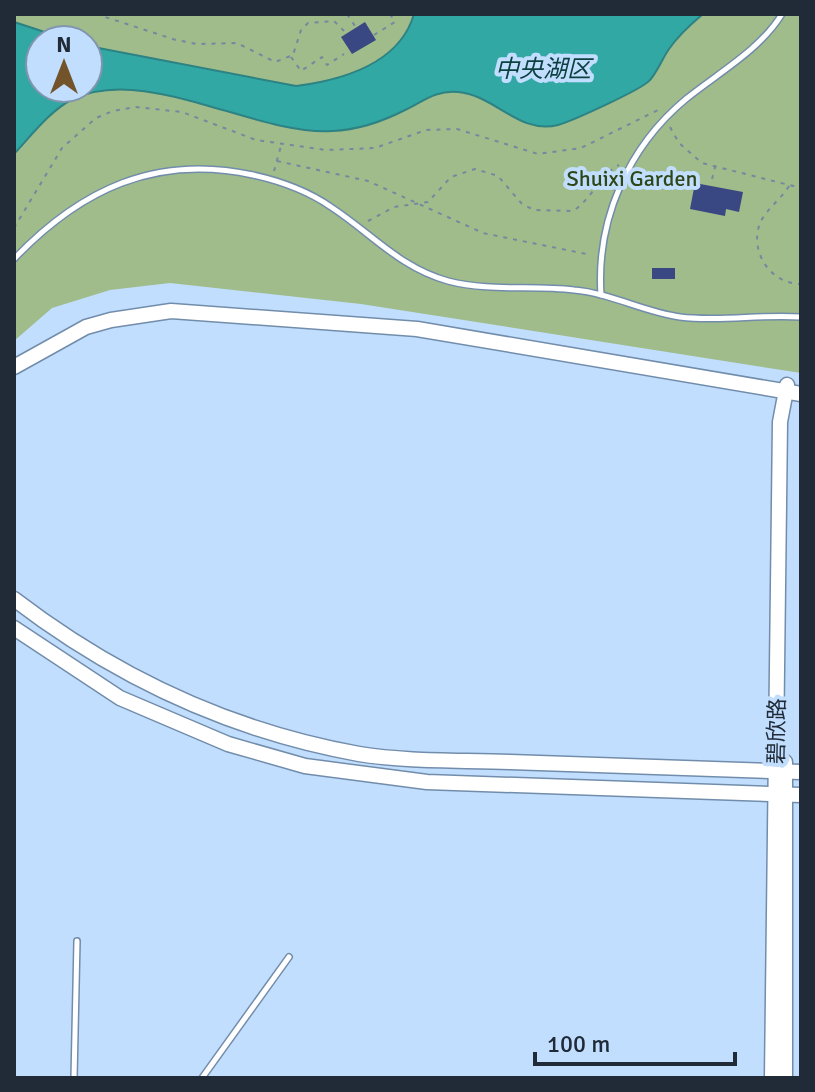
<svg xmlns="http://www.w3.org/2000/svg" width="815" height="1092" font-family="Signika,'Noto Sans SC',sans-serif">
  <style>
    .green { fill: #a0bc8a; fill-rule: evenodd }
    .water { fill: #32a8a4; stroke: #2d8283; stroke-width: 2 }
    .building { fill: #394783 }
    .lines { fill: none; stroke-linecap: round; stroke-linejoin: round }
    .lane-casing { stroke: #728dab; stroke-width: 8 }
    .secondary-casing { stroke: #728dab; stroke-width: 17 }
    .path { stroke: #74899f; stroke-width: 2; stroke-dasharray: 4 6; stroke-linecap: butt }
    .lane { stroke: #fff; stroke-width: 5 }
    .secondary { stroke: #fff; stroke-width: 14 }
    .labels { text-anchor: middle; stroke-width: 8; stroke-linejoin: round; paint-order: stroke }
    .park-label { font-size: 22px; fill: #2f4717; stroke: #c1defe }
    .street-label { font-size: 22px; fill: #202b37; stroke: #c1defe }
    .water-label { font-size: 24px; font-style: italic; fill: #0d4140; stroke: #c1defe }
  </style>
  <rect width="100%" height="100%" fill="#c1defe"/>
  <path class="green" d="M14,14H801V373L361,304L170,283L110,290L52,308L14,341ZM40,40H88V88H40Z"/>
  <path class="water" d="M414,14H703C691,24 678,36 669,49C662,59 658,71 650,80C643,89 572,121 558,125C519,135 495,95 458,92C437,90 425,100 407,109C384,121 358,130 332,131C256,136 144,63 71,100C50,111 30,137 14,154V22L69,40H40V88H88V46L296,86C343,80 400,63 414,14Z"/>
  <g class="building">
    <polygon points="365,22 376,40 352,54 341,37"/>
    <polygon points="695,183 743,192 739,212 726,209 725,216 690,209"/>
    <rect x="652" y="268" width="23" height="11"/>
  </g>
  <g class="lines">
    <defs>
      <g id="lane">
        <path d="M14,259C81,189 156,154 253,175C280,181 308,191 331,207C371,233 400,268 448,281C490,292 532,285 574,290C610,293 644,312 680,317C720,322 761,314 801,317"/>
        <path d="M601,295C596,220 628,147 686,99C718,73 760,50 782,14"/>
        <polyline points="74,1078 77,941"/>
        <polyline points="202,1078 289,957"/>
      </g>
      <g id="secondary">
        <polyline points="14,367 86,327 111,320 171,311 417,329 801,394"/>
        <path d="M14,599C116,677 231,731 359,754C408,762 460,760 510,762C607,766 704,768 801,772"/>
        <polyline points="14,628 120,698 228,744 305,766 427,782 801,795"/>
        <polyline points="772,1078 780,422 787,385"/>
        <polyline points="785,1078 785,762"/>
      </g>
    </defs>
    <use href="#lane" class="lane-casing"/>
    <use href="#secondary" class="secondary-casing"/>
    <g class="path">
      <polyline points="96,14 176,40 197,44 237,43 275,62 293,55 301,30 308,23 334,21 344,31"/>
      <polyline points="347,14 355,26"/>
      <polyline points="374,35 395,22 390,14"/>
      <polyline points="291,57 301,71 322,57 327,65 344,54"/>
      <polyline points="670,127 679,143 702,163 801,188"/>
      <polyline points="277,161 368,181 483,233 591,255"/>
      <polyline points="274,171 281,146"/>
      <polyline points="712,179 715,167"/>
      <path d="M789,186C781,199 768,208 761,221C748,249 769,284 801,284"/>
      <path d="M368,221L394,207L428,202L451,177L475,169L498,176L522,204L534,210L573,211C593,198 599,175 619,165"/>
      <polyline points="14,228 62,148 96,118 113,111 136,107 182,112 256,140 326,150 375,148 426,130 457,129 538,154 581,148 658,110"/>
    </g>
    <use href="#lane" class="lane"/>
    <use href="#secondary" class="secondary"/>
  </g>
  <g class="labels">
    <g class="park-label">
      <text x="632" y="186">Shuixi Garden</text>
    </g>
    <g class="street-label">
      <text transform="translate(776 731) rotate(-89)" y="8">碧欣路</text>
    </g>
    <g class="water-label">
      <text x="543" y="77">中央湖区</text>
    </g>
  </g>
  <rect width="815" height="1092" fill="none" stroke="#202b37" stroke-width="32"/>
  <g transform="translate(64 64)"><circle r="38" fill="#c1defe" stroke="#8196ae" stroke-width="2"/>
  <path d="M0-6L14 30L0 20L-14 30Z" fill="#735329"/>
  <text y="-12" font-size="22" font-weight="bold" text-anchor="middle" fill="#202b37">N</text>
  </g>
  <path d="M535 1052v12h200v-12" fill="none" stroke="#202b37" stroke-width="4"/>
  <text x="547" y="1052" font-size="24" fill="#202b37" stroke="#c1defe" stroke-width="6" paint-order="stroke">100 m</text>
</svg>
